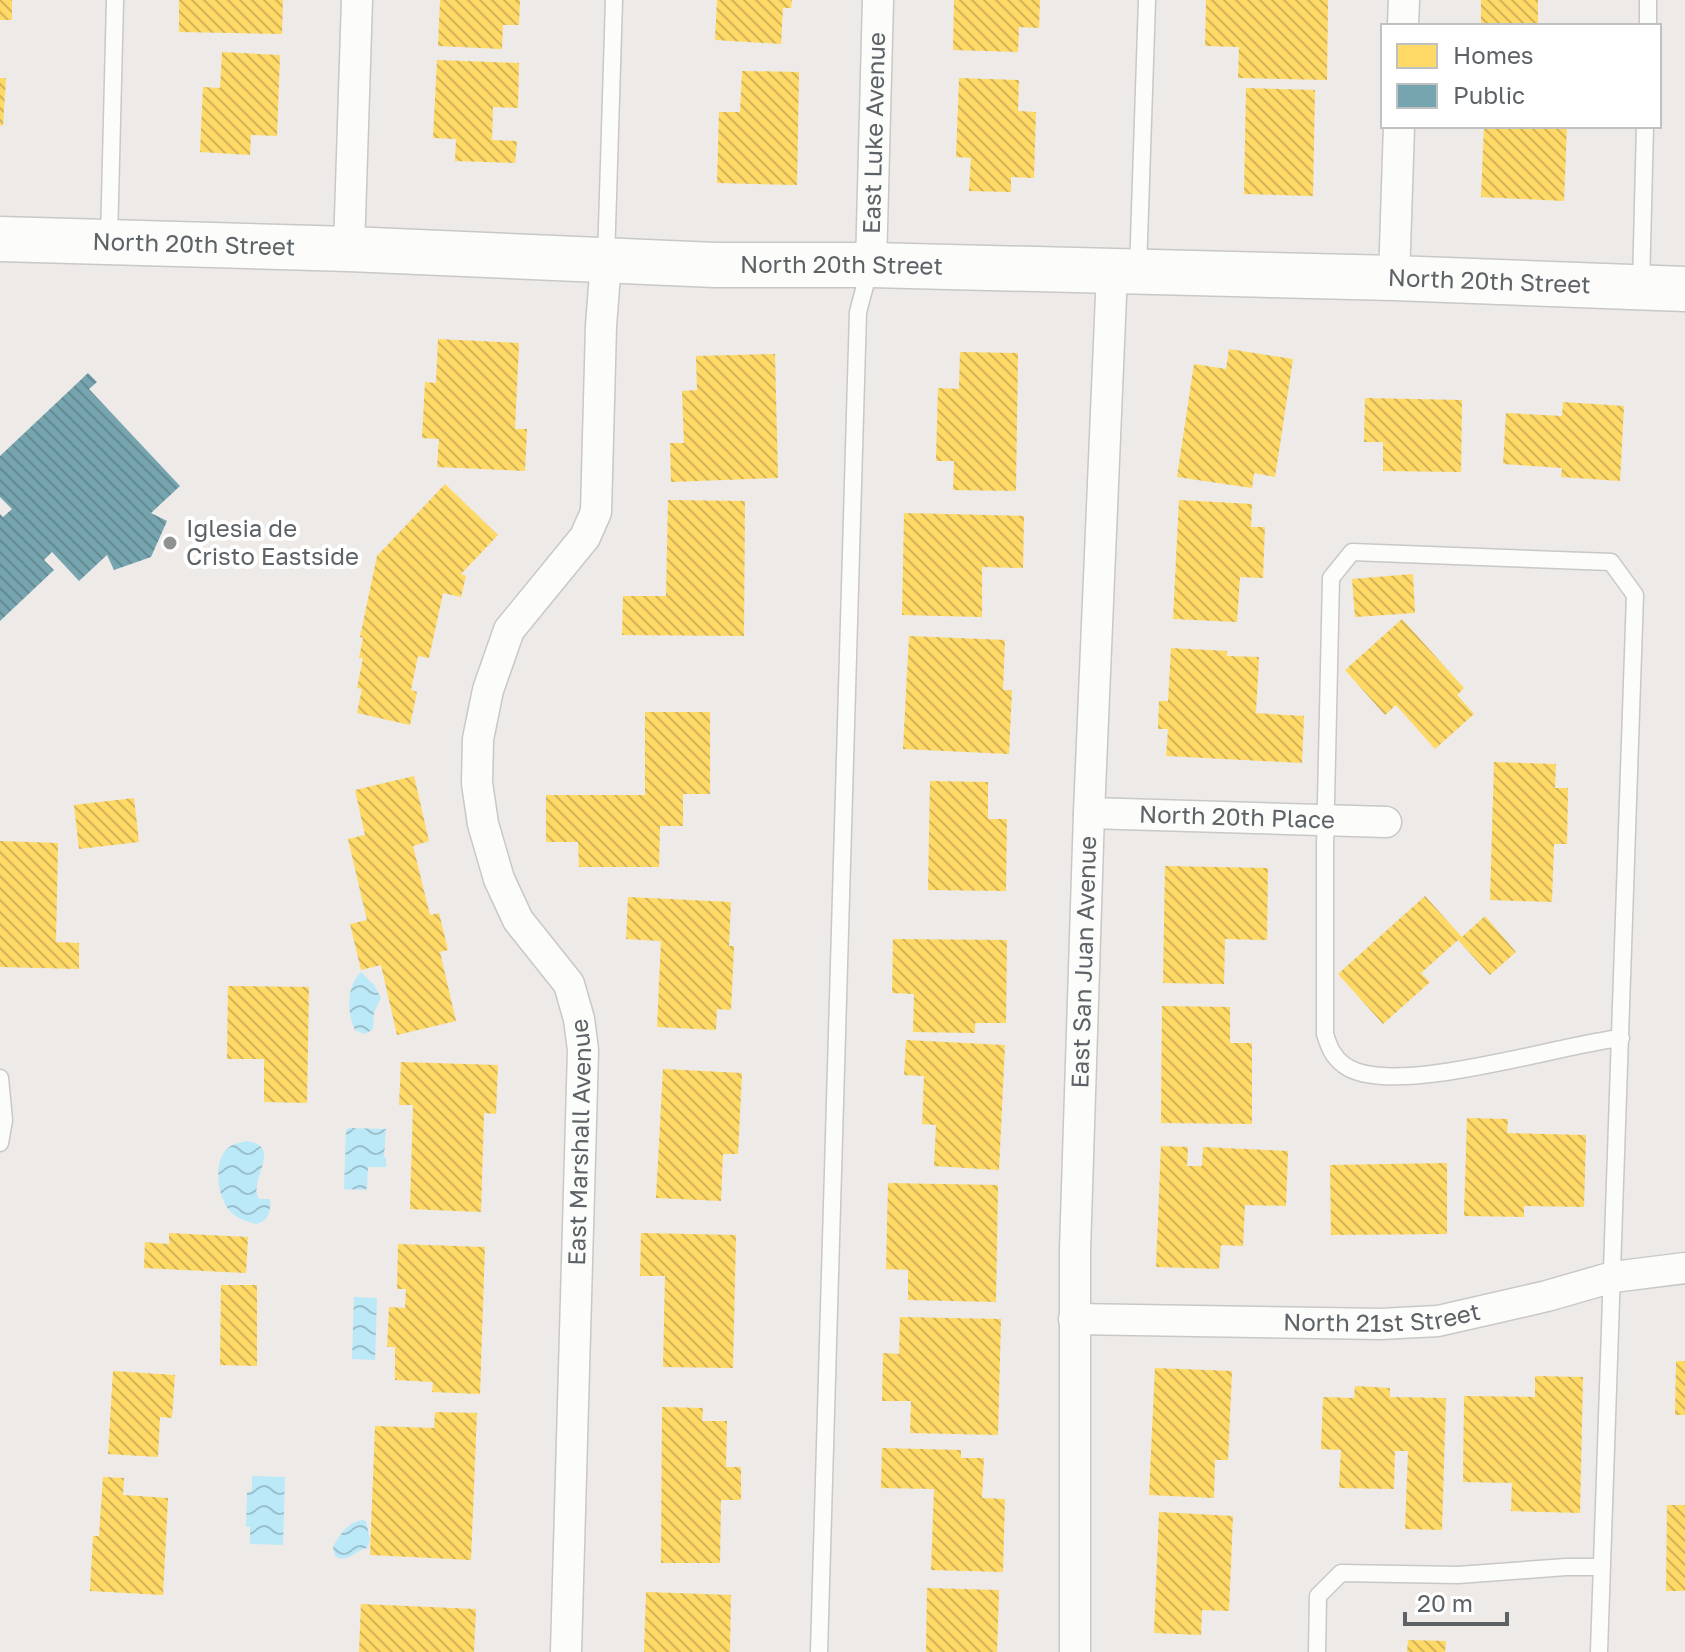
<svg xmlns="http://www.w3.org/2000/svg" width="1685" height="1652" font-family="'Golos Text',sans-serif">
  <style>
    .water { fill: url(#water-waves) }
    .homes { fill: url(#homes-back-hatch) }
    .public { fill: url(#public-back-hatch) }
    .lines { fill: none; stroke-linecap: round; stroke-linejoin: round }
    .lane-casing { stroke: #c8c8c8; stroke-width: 19 }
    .street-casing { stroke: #c8c8c8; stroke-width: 33 }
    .secondary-casing { stroke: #c8c8c8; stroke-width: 47 }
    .lane { stroke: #fcfcfb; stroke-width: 16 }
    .street { stroke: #fcfcfb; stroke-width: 30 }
    .secondary { stroke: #fcfcfb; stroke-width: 44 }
    .poi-dot { fill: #8f9293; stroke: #fff; stroke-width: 3 }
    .labels { text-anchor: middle; stroke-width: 8; stroke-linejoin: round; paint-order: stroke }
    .street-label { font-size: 24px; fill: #5c6266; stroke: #fff }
    .poi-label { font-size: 24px; fill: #5c6266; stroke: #fff; text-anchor: start }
  </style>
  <defs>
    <pattern id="water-waves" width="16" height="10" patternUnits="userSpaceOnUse" patternTransform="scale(2)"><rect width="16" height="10" fill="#bbe9f8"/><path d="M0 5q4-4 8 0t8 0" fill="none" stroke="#9bc0cd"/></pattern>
    <pattern id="homes-back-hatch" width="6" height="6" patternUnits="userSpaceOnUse" patternTransform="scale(2)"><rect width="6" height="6" fill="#ffd966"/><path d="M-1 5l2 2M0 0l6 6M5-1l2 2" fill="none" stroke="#d2b358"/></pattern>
    <pattern id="public-back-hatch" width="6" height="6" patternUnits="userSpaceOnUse" patternTransform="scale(2)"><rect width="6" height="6" fill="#76a5af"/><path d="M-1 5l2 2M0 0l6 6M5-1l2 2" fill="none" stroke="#648a92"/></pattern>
  </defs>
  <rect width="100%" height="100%" fill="#edeae7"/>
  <g class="water">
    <path d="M361,972L374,985L381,998L374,1012L373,1029L365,1034L355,1030C347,1012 346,987 361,972Z"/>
    <polygon points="348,1128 386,1129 384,1157 386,1158 386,1167 368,1167 367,1188 365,1190 344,1189 346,1130"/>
    <path d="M246,1141C285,1146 247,1180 259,1199H270C271,1211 269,1220 257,1224C248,1222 239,1219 233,1214C217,1201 212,1161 228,1148C232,1144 239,1143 246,1141Z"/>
    <polygon points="354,1297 377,1298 375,1360 352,1359"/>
    <polygon points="252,1476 285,1477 283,1545 250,1544 250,1527 246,1527 247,1492 252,1491"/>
    <path d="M363,1520L366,1521L370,1540L367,1548C354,1551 347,1564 335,1556L333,1547C340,1534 348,1522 363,1520Z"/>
  </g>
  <g class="homes">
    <rect x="0" y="0" width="12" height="20"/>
    <polygon points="179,0 283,0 282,34 179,32"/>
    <polygon points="440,0 520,0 519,25 503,25 502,49 438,46"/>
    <polygon points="717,0 792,0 791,8 783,8 781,44 715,40"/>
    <polygon points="954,0 1040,0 1039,28 1019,27 1018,52 953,50"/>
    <polygon points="1206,0 1328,0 1327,80 1238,78 1239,47 1205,46"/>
    <rect x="1481" y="0" width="57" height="26"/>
    <polygon points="222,52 280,55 277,136 251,135 250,155 200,152 203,87 220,88"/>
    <polygon points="437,60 519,63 518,108 493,107 492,140 517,141 515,163 455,161 456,139 433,138"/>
    <polygon points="742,71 799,72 797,185 717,183 719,112 740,112"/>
    <polygon points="0,78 6,78 3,126 0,125"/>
    <polygon points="959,78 1019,80 1018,111 1036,112 1034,178 1011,177 1011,192 969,191 971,158 956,157"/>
    <polygon points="1246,88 1315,90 1313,196 1244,194"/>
    <polygon points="1484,126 1567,126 1564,201 1481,197"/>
    <polygon points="438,339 519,343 515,429 527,429 525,471 437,467 439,439 422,438 425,382 436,383"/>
    <polygon points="1229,349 1293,359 1275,477 1254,473 1252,488 1177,477 1194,364 1226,369"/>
    <polygon points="960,352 1018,353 1016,491 953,490 954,461 936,461 938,388 959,389"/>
    <polygon points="775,354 778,478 671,482 670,443 684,443 682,391 697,390 696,356"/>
    <polygon points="1365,398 1462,400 1461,472 1383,471 1383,442 1364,442"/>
    <polygon points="1563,402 1624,406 1620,481 1561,477 1562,468 1503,464 1506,413 1562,416"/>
    <polygon points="445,484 498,535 461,574 466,576 461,597 443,593 429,658 418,656 411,690 417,692 410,725 357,713 362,689 357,688 363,658 359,658 363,638 360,637 377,556"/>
    <polygon points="668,500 745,501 744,636 622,635 623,596 666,596"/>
    <polygon points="1179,500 1252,504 1251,527 1265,527 1263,578 1240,577 1237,622 1173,619"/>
    <polygon points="904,513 1024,516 1023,568 982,567 982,617 902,615"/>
    <polygon points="1413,574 1415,613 1355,617 1352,579"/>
    <polygon points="1402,619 1464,688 1457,695 1474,714 1435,749 1396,705 1385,715 1345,670"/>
    <polygon points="909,636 1005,640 1003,690 1012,690 1009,754 903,749"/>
    <polygon points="1171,648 1227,651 1227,656 1259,657 1256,713 1304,716 1302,763 1166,756 1168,729 1158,729 1159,701 1168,701"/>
    <polygon points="645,712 710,712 710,794 683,794 683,826 660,826 659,867 579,867 578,842 546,842 546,795 645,795"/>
    <polygon points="1494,762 1556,764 1555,788 1568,788 1567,844 1554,844 1552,902 1490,900"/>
    <polygon points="414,776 429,841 413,846 430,915 439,913 448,950 440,952 456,1021 397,1035 381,965 361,970 350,924 367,920 348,839 365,835 355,790"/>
    <polygon points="930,781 988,782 988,819 1007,819 1006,891 928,890"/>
    <polygon points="134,798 139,842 79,849 74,805"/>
    <polygon points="0,841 58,843 56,942 79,943 79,969 0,967"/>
    <polygon points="1165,866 1268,868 1267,940 1225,939 1224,984 1163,983"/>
    <polygon points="1425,896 1462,937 1485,916 1516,952 1490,975 1458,940 1421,973 1430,982 1383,1024 1338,974"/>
    <polygon points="628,897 731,902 729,946 734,946 731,1010 717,1009 716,1030 657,1027 661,941 626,939"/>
    <polygon points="893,939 1007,940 1006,1023 975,1023 975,1033 913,1032 914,994 892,993"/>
    <polygon points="228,986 309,987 307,1103 264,1102 264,1059 227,1059"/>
    <polygon points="1162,1006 1230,1007 1230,1043 1252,1043 1252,1124 1161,1123"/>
    <polygon points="906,1040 1005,1045 999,1170 934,1166 936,1125 922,1124 924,1076 904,1075"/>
    <polygon points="401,1062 498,1065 496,1114 484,1113 481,1212 410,1209 413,1105 399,1105"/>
    <polygon points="663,1069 742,1073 738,1154 723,1154 721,1201 656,1198"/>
    <polygon points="1467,1118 1508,1119 1507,1133 1586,1135 1584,1207 1524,1206 1524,1217 1464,1216"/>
    <polygon points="1161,1146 1188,1147 1187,1166 1202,1166 1203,1147 1288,1151 1286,1206 1245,1205 1243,1246 1221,1245 1219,1269 1156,1267"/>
    <polygon points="1447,1163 1447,1234 1331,1235 1330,1165"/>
    <polygon points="888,1183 998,1185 996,1302 908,1300 908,1270 886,1269"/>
    <polygon points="169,1233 248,1237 246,1273 144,1268 145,1242 169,1244"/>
    <polygon points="641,1233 736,1235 733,1368 663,1367 665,1276 640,1276"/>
    <polygon points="398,1244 485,1247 480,1394 432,1392 433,1382 395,1380 395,1347 387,1347 389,1307 405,1308 406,1289 397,1289"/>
    <polygon points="221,1285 257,1285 257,1366 220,1365"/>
    <polygon points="900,1317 1001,1319 998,1435 910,1433 911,1401 882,1401 883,1353 899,1354"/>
    <polygon points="1676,1361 1685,1361 1685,1415 1675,1415"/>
    <polygon points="1155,1368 1232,1371 1228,1460 1215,1460 1214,1498 1149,1495"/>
    <polygon points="113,1371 175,1375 172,1418 160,1417 158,1457 108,1454"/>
    <polygon points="1535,1376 1583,1377 1580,1513 1511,1511 1512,1483 1463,1482 1464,1396 1535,1397"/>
    <polygon points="1355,1386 1390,1388 1390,1397 1446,1398 1442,1530 1405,1529 1408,1451 1395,1451 1394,1489 1339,1488 1341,1450 1321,1449 1323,1397 1354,1398"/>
    <polygon points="662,1407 703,1408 702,1421 727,1421 726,1467 741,1467 741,1500 721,1500 720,1563 661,1563"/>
    <polygon points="435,1412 477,1413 471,1560 370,1555 375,1426 434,1428"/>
    <polygon points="882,1448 961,1450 961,1458 984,1458 982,1498 1005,1499 1003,1572 931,1570 934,1489 881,1488"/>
    <polygon points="103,1477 124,1478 123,1495 168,1498 163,1595 90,1591 93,1536 99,1536"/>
    <polygon points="1667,1505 1685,1505 1685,1591 1666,1591"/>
    <polygon points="1159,1512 1233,1516 1229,1611 1202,1610 1201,1635 1154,1633"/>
    <polygon points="927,1588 999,1590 997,1652 926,1652"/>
    <polygon points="646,1592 731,1595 730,1652 644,1652"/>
    <polygon points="361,1604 476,1609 474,1652 359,1652"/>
    <polygon points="1408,1640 1446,1641 1445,1652 1407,1652"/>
  </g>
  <polygon class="public" points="88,373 97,382 89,389 180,486 151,513 167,521 151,557 114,570 107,555 79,581 52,552 44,560 54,570 0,621 0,514 3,517 12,509 0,497 0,456"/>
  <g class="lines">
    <defs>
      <g id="lane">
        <polyline points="1648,26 1648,0"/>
        <polyline points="109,240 115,0"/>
        <polyline points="606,260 614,0"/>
        <polyline points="1138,270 1147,0"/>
        <polyline points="1641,286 1645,126"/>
        <polyline points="0,1078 4,1120 0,1143"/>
        <polyline points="819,1652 858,312 870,267"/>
        <polyline points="1317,1652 1318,1596 1341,1573 1458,1575 1566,1567 1601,1567"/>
        <path d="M1599,1652L1635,595L1611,562L1352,552L1331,578L1325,846V1034C1329,1047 1333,1057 1344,1065C1390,1100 1560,1044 1621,1038"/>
      </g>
      <g id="street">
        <polyline points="1403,26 1404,0"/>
        <polyline points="349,249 357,0"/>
        <path id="s1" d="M871,265L878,0"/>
        <polyline points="1394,278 1399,126"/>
        <path id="s2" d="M1089,813L1386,822"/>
        <path id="s3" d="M1074,1319L1380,1324L1438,1321L1547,1296L1613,1277L1685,1268"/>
        <path id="s4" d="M566,1652L583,1050L579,1019L569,984L518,920L499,879L483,824L477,783L478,739L488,690L509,630L585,537L596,512L601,326L606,261"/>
        <path id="s5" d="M1075,1652V1250L1089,813L1112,272"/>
      </g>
      <g id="secondary">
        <path id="s6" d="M0,239L349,249L715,265H871L1394,278L1685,289"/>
      </g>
    </defs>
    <use href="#lane" class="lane-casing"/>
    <use href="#street" class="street-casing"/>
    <use href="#secondary" class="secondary-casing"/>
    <use href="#lane" class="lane"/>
    <use href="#street" class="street"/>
    <use href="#secondary" class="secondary"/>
  </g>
  <circle class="poi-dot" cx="170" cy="543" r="8"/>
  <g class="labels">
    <g class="street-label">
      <text dy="8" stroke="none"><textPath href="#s1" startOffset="132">East Luke Avenue</textPath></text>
      <text dy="8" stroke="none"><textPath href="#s6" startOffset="194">North 20th Street</textPath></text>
      <text dy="8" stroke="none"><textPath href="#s6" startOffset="842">North 20th Street</textPath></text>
      <text dy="8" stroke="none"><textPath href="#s6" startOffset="1490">North 20th Street</textPath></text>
      <text dy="8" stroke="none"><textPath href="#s2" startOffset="148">North 20th Place</textPath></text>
      <text dy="8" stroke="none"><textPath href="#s5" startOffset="690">East San Juan Avenue</textPath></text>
      <text dy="8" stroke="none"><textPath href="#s4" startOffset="510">East Marshall Avenue</textPath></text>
      <text dy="8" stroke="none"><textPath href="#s3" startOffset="308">North 21st Street</textPath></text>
    </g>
    <g class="poi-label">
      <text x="186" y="537">Iglesia de<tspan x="186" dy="28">Cristo Eastside</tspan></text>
    </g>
  </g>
  <rect x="1381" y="24" width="280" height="104" fill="#ffffff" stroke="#bec0c2" stroke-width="2"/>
  <rect x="1397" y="44" width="40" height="24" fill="#ffd966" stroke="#bec0c2" stroke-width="2"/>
  <text x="1453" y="64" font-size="24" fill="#5c6266">Homes</text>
  <rect x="1397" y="84" width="40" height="24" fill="#76a5af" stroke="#bec0c2" stroke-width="2"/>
  <text x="1453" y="104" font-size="24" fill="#5c6266">Public</text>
  <path d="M1405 1612v12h102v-12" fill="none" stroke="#5c6266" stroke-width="4"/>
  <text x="1417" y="1612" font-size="24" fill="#5c6266" stroke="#ffffff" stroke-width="6" paint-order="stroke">20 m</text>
</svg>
